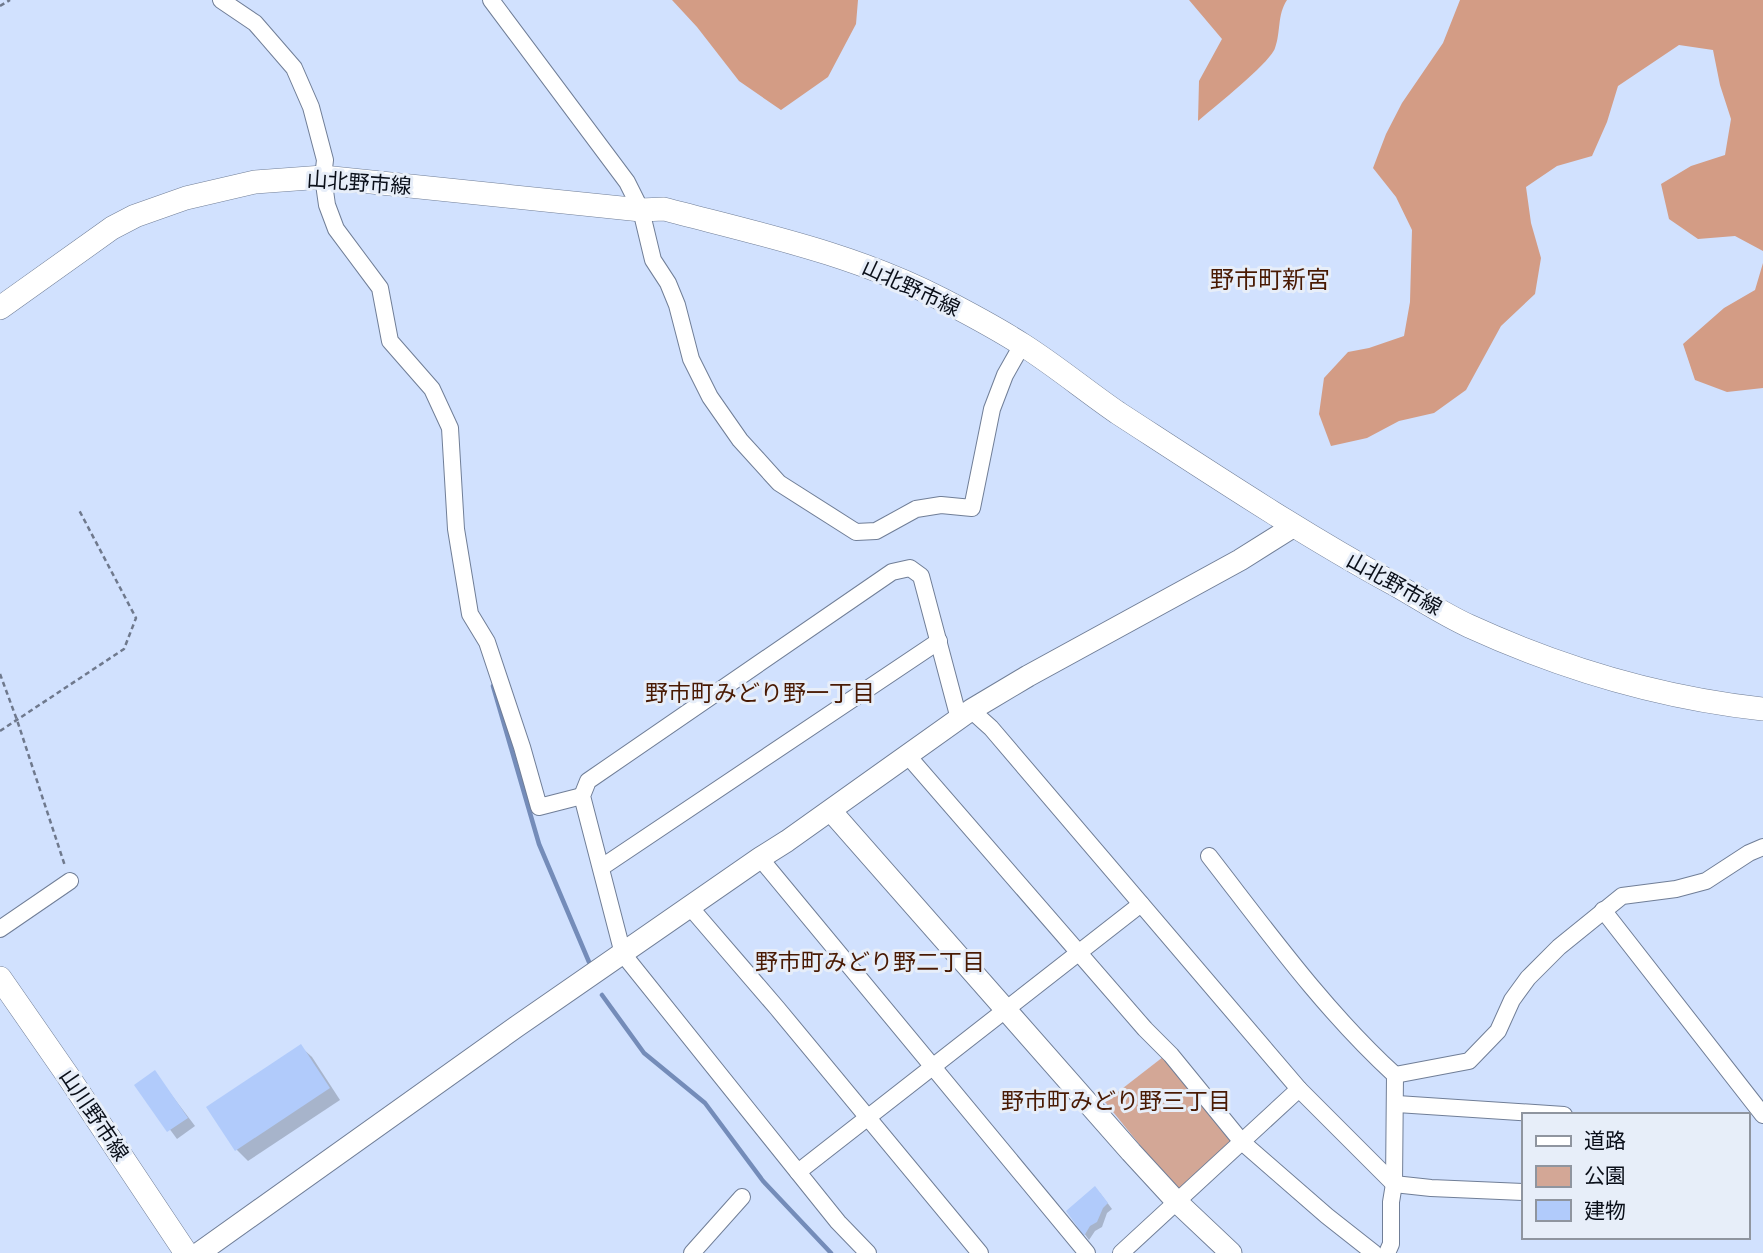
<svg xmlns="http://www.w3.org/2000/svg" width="1763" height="1253" font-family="'Asap Condensed','Noto Sans JP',sans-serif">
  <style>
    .green { fill: #d3a796 }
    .forest { fill: #d39c85 }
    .shadow { fill: #0003 }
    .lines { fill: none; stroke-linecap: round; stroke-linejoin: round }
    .stream { stroke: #748cb9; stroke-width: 4.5 }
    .building { fill: #b1cbfb }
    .minor-casing { stroke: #707e97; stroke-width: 18 }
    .tertiary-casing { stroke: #707e97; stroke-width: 23 }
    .secondary-casing { stroke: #707e97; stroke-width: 24 }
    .path { stroke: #6f798d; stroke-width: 2.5; stroke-dasharray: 5 3.5; stroke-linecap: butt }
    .minor { stroke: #fff; stroke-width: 16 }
    .tertiary { stroke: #fff; stroke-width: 21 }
    .secondary { stroke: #fff; stroke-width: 23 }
    .labels { text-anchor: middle; stroke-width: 6; stroke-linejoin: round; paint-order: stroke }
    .street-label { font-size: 21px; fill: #0a0f19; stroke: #e7eef9 }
    .neighbourhood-label { font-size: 23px; fill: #491a03; stroke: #e7eef9 }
    .quarter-label { font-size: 24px; fill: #491a03; stroke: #e7eef9 }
  </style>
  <rect width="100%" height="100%" fill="#d1e1fe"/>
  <polygon class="green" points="1163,1057 1232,1142 1178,1192 1105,1102"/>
  <g class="forest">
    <polygon points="672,0 858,0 856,24 828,77 781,110 739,81 697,27"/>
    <path d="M1189,0H1287C1277,15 1281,32 1275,48C1271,62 1212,109 1198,121L1199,81L1222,39Z"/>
    <polygon points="1460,0 1763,0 1763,251 1735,236 1698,239 1669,219 1661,184 1691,166 1725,155 1731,119 1720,85 1713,50 1679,45 1618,86 1607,122 1592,156 1557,166 1526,187 1531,223 1541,258 1535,294 1501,326 1466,390 1434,413 1399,421 1367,438 1331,446 1319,414 1324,378 1348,352 1369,348 1404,336 1410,302 1412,230 1396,197 1373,168 1386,134 1402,103 1443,43"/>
    <polygon points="1763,263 1763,388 1727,392 1695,380 1683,344 1724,308 1755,290"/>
  </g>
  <g class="shadow">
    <polygon points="301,1047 312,1057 340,1100 248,1161 237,1150 209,1108"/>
    <polygon points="155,1073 195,1126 177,1139 137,1085"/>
    <polygon points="1100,1193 1112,1209 1107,1213 1102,1227 1095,1231 1089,1240 1068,1211"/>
  </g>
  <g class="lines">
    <g class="stream">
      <polyline points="493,686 539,844 589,962"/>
      <polyline points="602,995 644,1053 705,1103 763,1181 831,1253"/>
    </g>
  </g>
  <g class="building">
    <polygon points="301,1044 330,1088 235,1151 206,1107"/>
    <polygon points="155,1070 188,1118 167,1132 134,1085"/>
    <polygon points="1095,1186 1108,1203 1103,1208 1097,1222 1090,1226 1084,1236 1066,1211"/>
  </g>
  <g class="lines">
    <defs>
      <g id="minor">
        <polyline points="221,0 255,23 294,68 311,107 325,160 323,177 327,205 336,229 380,288 390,341 432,389 450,428 456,529 470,614 487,642 522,747 539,807 582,796"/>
        <polyline points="491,0 627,182 641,210 653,260 668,283 677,305 691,359 710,397 740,440 779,483 856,532 876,531 916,509 941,505 972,508 992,409 1005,375 1022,345"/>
        <polyline points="971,710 991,728 1299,1089 1394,1184 1431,1188 1523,1192"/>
        <polyline points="908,756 1145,1029 1171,1055 1242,1142 1327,1216 1374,1253"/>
        <path d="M1209,856C1268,932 1324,1010 1395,1075L1394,1184L1391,1202V1244L1387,1253"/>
        <polyline points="760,858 1087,1253"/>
        <polyline points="602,867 939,641"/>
        <polyline points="690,907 777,1008 980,1253"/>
        <polyline points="1603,910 1763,1115"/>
        <polyline points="0,929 70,881"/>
        <polyline points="1395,1075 1469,1061 1498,1031 1512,1000 1528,978 1559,947 1622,896 1676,889 1706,881 1749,853 1763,847"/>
        <polyline points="1397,1104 1564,1115"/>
        <polyline points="798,1172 1141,904"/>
        <polyline points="692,1253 742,1197"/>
        <polyline points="868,1253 838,1222 623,954 582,796 588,781 892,572 910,568 921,576 959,719"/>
        <polyline points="1121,1253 1299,1089"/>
      </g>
      <g id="tertiary">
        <polyline points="831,811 1131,1152 1177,1202 1231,1253"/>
        <polyline points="199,1253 516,1027 760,858 787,841 971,710 1028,676 1240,560 1294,526"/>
      </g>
      <g id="secondary">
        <path d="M0,308L112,228L135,216L186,198L255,182L323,177L641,210L664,209C759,234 855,254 943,300C970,314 998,329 1023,345C1056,366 1086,391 1118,413C1209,472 1299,532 1394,584C1419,598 1443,614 1469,626C1561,668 1662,698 1763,709"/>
        <polyline points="0,978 68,1076 186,1253"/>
      </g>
    </defs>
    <use href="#minor" class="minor-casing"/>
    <use href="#tertiary" class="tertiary-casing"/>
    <use href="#secondary" class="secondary-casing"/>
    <g class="path">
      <polyline points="0,6 10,0"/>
      <polyline points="0,674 17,720 65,866"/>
      <polyline points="0,731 124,649 136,618 79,510"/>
    </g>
    <use href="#minor" class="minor"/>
    <use href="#tertiary" class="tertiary"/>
    <use href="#secondary" class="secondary"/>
  </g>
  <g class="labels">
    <g class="street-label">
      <text transform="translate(359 183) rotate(4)" y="7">山北野市線</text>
      <text transform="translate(911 288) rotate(25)" y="7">山北野市線</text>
      <text transform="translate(1394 584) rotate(29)" y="7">山北野市線</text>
      <text transform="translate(94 1115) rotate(56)" y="7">山川野市線</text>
    </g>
    <g class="neighbourhood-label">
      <text x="760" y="701">野市町みどり野一丁目</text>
      <text x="870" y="970">野市町みどり野二丁目</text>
      <text x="1116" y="1109">野市町みどり野三丁目</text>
    </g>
    <g class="quarter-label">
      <text x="1270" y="288">野市町新宮</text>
    </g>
  </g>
  <rect x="1522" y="1113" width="228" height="126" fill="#e7eef9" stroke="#8f959f" stroke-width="2"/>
  <rect x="1536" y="1136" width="35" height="10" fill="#ffffff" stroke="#8f959f" stroke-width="2"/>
  <text x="1584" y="1148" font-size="21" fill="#0a0f19">道路</text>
  <rect x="1536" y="1166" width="35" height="21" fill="#d3a796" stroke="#8f959f" stroke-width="2"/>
  <text x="1584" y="1183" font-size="21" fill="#0a0f19">公園</text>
  <rect x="1536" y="1200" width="35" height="21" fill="#b1cbfb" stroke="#8f959f" stroke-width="2"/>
  <text x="1584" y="1218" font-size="21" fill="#0a0f19">建物</text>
</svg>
